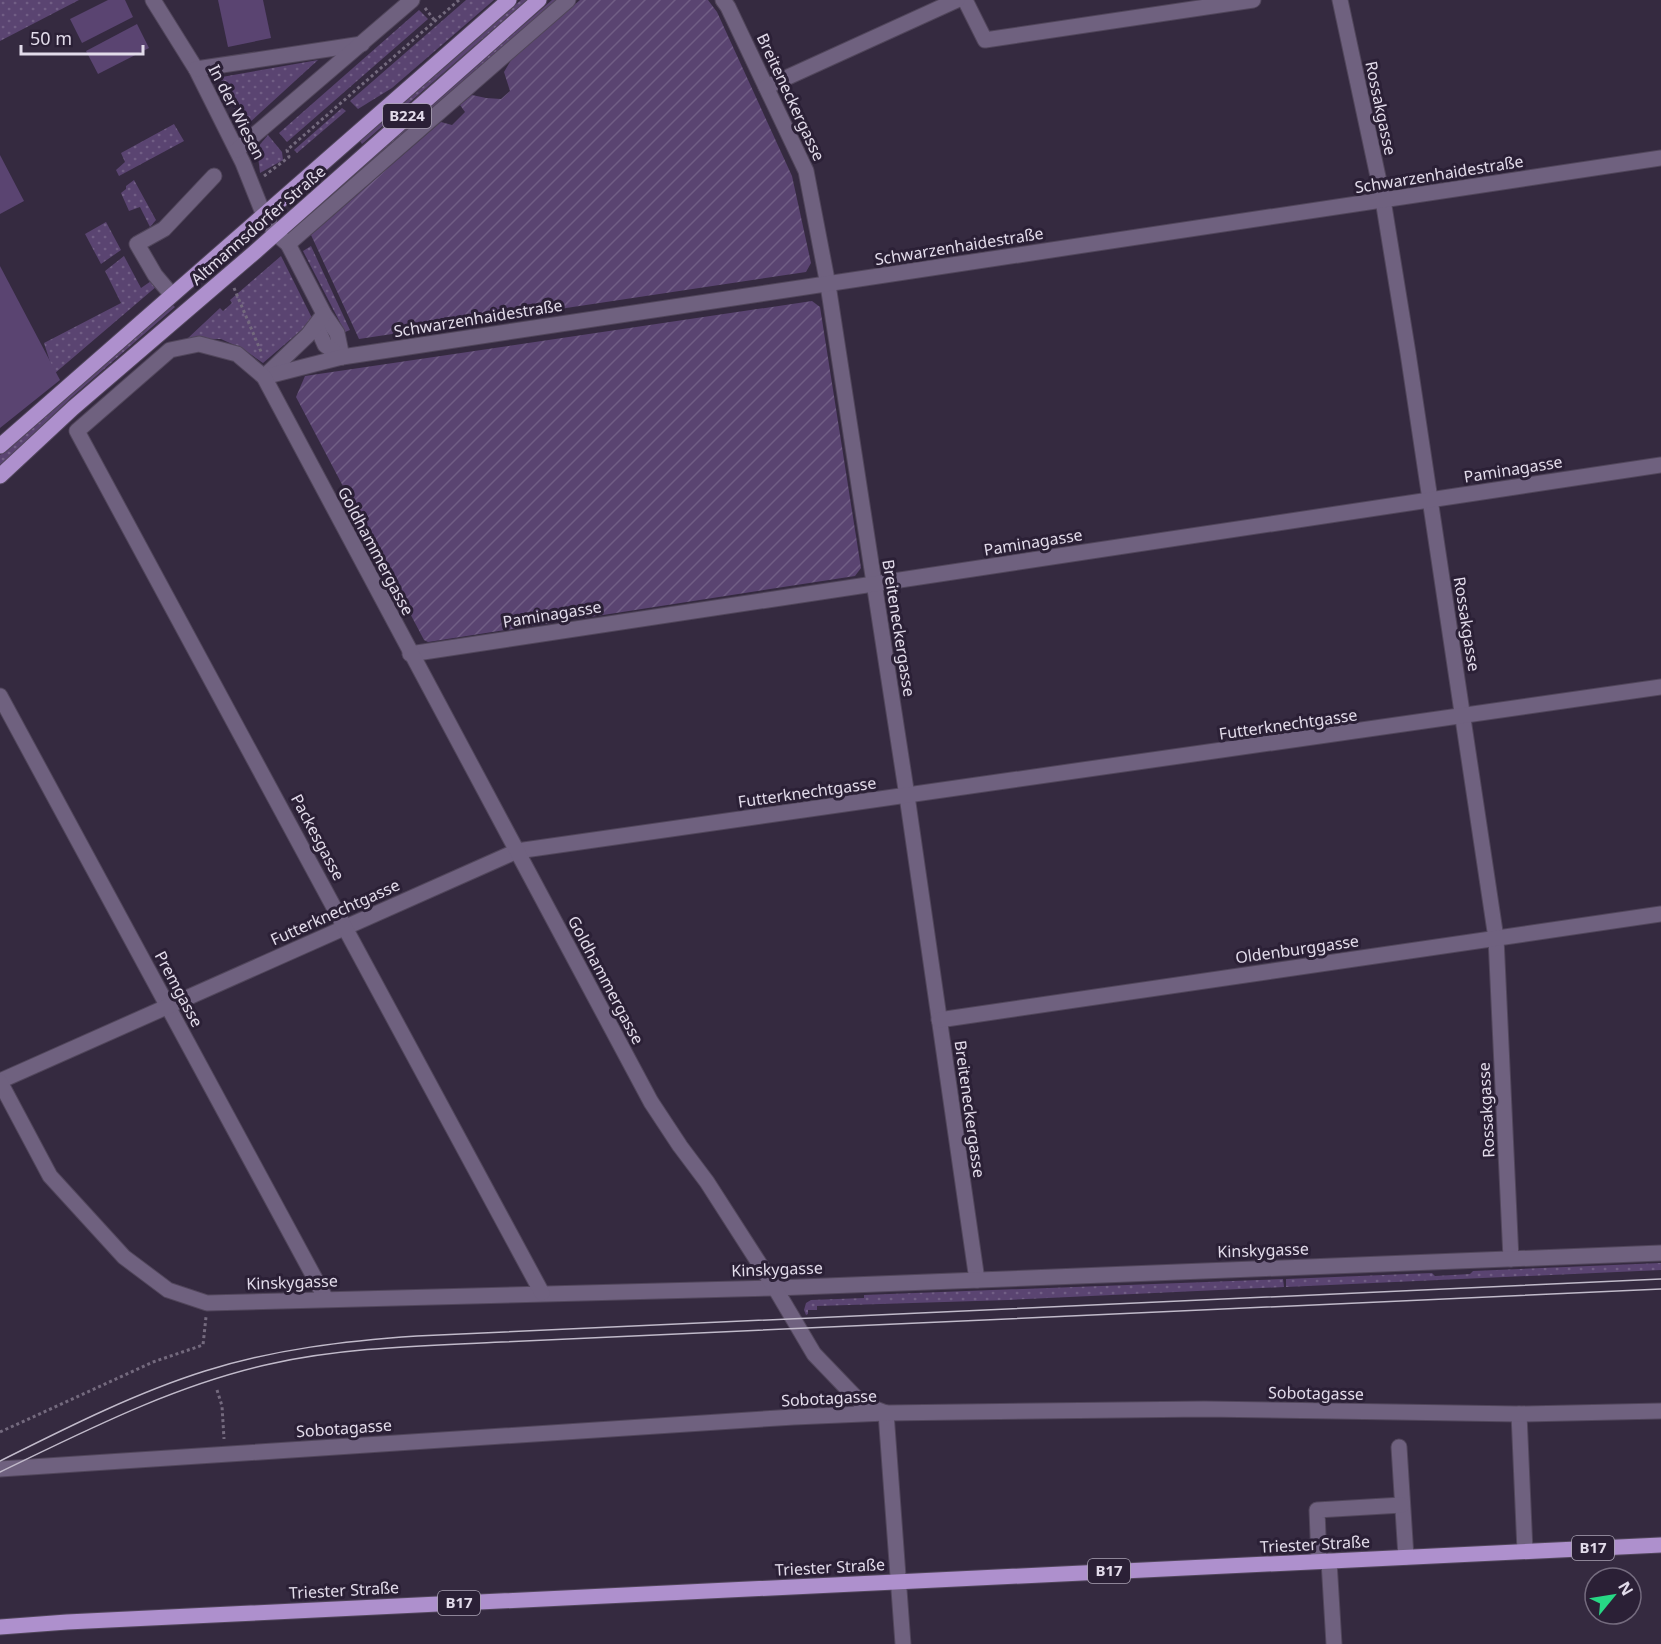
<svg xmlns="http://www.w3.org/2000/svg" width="1661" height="1644" font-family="'Noto Sans',sans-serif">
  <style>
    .grass { fill: url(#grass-dots) }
    .garden { fill: url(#garden-furrows) }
    .pitch { fill: #5a4471 }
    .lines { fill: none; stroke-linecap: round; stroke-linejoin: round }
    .minor-casing { stroke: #51465b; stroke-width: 17 }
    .major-casing { stroke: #51465b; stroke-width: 17 }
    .path { stroke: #746a7e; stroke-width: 3; stroke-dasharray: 3 3; stroke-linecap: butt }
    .minor { stroke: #6f617f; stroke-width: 15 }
    .major { stroke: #ae90cd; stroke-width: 15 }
    .tram { stroke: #c1baca; stroke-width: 1.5 }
    .labels { text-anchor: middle; stroke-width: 6; stroke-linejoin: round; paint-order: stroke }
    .shield { fill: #2b2036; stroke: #aba3b4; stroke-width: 1.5 }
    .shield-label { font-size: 15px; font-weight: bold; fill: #e2dbea }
    .street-label { font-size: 16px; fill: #e2dbea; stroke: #2b2036 }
  </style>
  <defs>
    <pattern id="grass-dots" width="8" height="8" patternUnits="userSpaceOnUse" patternTransform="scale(1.5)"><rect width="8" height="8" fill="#5a4471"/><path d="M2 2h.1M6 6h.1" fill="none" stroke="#715e85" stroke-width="1.8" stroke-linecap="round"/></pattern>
    <pattern id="garden-furrows" width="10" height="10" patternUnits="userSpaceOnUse" patternTransform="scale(1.5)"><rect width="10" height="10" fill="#5a4471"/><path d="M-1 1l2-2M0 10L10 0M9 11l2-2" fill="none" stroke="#715e85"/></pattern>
  </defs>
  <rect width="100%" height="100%" fill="#352a40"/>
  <g class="grass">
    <polygon points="0,0 79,0 0,41"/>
    <polygon points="466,0 494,0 392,88 358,109 350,101"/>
    <polygon points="521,0 527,0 362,144 360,141"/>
    <polygon points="552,0 558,0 314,213 311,210"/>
    <polygon points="419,10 428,19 287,142 279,133"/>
    <polygon points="318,60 248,124 242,124 221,80 222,77"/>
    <polygon points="342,108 346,111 297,153 294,150"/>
    <polygon points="174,124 184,141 119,176 116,170 125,162 121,153"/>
    <polygon points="268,135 282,152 283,160 260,173 257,148"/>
    <polygon points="134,180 156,220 150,227 140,207 129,211 121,193 126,189 126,186"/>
    <polygon points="106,222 121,250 101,264 85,234"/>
    <polygon points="311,246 350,330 345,332 303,251"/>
    <polygon points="124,256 141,288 154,279 157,286 0,420 0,411 51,365 44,343 121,303 105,271"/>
    <polygon points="281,256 313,320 263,363 243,349 221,339 187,339 220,308 223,311 232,303 230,300"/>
    <polygon points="172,304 175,307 72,397 0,466 0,455"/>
    <polygon points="1661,1263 1661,1270 1286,1287 1286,1279 1432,1273 1435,1276 1470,1274 1473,1271"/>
    <polygon points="1283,1279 1284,1287 1008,1300 817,1306 817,1310 808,1310 808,1314 806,1315 804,1310 806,1303 811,1300 864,1298 864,1295"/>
  </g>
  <g class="garden">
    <polygon points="580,0 708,0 717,12 792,176 811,263 806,272 359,339 311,235 441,122 452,125 465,112 460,105 472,95 486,98 501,99 510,91 504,72 511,60"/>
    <polygon points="812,301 820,307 861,568 855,576 428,642 424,640 296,397 305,376"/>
  </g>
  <g class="pitch">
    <polygon points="108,0 125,0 133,17 82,43 70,19"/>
    <polygon points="218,0 263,0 271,38 228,47"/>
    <polygon points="137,24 149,48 98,74 86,51"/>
    <polygon points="0,155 24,201 0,214"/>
    <polygon points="0,266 60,380 0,428"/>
  </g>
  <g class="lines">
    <defs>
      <g id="minor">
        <polyline points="153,0 196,69 243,163 263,213 275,233 288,244 324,314 337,333 342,357"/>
        <polyline points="723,0 728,7 806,171 828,285 907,796 977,1280"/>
        <polyline points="965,0 985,40 1253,0"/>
        <polyline points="1340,0 1383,200 1408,353 1496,938 1511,1259"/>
        <polyline points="196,69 362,44"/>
        <polyline points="766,87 957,0"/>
        <polyline points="237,150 412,0"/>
        <polyline points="288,244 568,0"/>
        <polyline points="171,294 155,275 137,244 164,229 214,176"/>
        <polyline points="316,325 325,345 342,357"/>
        <polyline points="266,375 308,335 324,314"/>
        <polyline points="264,377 342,357 1661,158"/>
        <polyline points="410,654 1661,465"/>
        <polyline points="0,696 326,1299"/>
        <polyline points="939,1020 1661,914"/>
        <polyline points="0,1081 517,851 1661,687"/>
        <polyline points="0,1082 50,1176 124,1257 168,1290 207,1303 775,1288 1661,1253"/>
        <polyline points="542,1293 77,431 170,350 199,344 237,354 264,377 651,1102 680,1146 707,1182 775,1288 814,1354 862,1404 886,1413"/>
        <polyline points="886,1413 903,1644"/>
        <polyline points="1519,1414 1525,1551"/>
        <polyline points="1399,1447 1406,1557"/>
        <polyline points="0,1469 794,1417 886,1413 1204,1409 1519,1414 1661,1411"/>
        <polyline points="1319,1561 1317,1510 1402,1505"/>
        <polyline points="1329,1561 1334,1644"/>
      </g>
      <g id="major">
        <polyline points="0,446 509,0"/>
        <polyline points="0,476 73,408 255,252 539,0"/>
        <polyline points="0,1627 67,1622 1661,1545"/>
      </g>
    </defs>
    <use href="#minor" class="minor-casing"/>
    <use href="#major" class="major-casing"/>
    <g class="path">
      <polyline points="425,8 435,21"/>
      <polyline points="264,176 289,157 287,150 459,0"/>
      <polyline points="234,288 262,354"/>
      <polyline points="217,1390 222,1406 224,1439"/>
      <polyline points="0,1432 153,1362 203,1345 206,1317"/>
    </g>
    <use href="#minor" class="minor"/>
    <use href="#major" class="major"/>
    <g class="tram">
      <path d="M0,1461C66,1428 135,1393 205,1371C275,1349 345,1341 417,1336L1661,1279"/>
      <path d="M0,1472C87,1430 175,1385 270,1364C346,1347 424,1346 502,1342L1661,1289"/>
    </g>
  </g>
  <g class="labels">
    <g class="shield">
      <rect x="383" y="104" width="48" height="24" rx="4.5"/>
      <rect x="1572" y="1536" width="42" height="24" rx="4.5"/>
      <rect x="1088" y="1559" width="42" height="24" rx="4.5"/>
      <rect x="438" y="1591" width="42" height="24" rx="4.5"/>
    </g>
    <g class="shield-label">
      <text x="407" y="121">B224</text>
      <text x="1593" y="1553">B17</text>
      <text x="1109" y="1576">B17</text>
      <text x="459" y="1608">B17</text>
    </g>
    <g class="street-label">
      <text transform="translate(791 97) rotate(65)" y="6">Breiteneckergasse</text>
      <text transform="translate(1381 108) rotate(78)" y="6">Rossakgasse</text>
      <text transform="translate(237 112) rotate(63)" y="6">In der Wiesen</text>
      <text transform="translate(1439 174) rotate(-9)" y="6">Schwarzenhaidestraße</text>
      <text transform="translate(258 225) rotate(-41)" y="6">Altmannsdorfer Straße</text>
      <text transform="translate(959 246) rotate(-9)" y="6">Schwarzenhaidestraße</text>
      <text transform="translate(478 318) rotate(-9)" y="6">Schwarzenhaidestraße</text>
      <text transform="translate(1513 469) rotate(-9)" y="6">Paminagasse</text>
      <text transform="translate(1033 542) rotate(-9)" y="6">Paminagasse</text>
      <text transform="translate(376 551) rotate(62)" y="6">Goldhammergasse</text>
      <text transform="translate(552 614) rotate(-9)" y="6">Paminagasse</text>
      <text transform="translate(1467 624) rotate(81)" y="6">Rossakgasse</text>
      <text transform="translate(899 628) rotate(81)" y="6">Breiteneckergasse</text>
      <text transform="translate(1288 724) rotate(-8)" y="6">Futterknechtgasse</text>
      <text transform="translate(807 792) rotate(-8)" y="6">Futterknechtgasse</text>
      <text transform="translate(318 837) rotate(62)" y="6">Packesgasse</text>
      <text transform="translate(335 912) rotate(-24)" y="6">Futterknechtgasse</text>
      <text transform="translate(1297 949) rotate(-8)" y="6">Oldenburggasse</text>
      <text transform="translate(606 980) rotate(62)" y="6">Goldhammergasse</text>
      <text transform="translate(179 989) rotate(62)" y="6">Premgasse</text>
      <text transform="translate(970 1109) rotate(82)" y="6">Breiteneckergasse</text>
      <text transform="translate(1486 1110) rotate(-93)" y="6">Rossakgasse</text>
      <text transform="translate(1263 1250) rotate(-2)" y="6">Kinskygasse</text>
      <text transform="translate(777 1269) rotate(-2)" y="6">Kinskygasse</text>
      <text transform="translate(292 1282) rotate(-2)" y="6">Kinskygasse</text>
      <text transform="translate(1316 1393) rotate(1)" y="6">Sobotagasse</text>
      <text transform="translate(829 1398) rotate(-3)" y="6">Sobotagasse</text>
      <text transform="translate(344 1428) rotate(-4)" y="6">Sobotagasse</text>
      <text transform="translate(1315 1544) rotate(-3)" y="6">Triester Straße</text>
      <text transform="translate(830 1567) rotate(-3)" y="6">Triester Straße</text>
      <text transform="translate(344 1590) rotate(-3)" y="6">Triester Straße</text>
    </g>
  </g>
  <g transform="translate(1613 1596) rotate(60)"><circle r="28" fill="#2b2036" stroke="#746b7e" stroke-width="1.5"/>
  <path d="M0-4.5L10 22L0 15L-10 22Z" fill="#27d885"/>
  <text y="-9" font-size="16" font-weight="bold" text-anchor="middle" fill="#e2dbea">N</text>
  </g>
  <path d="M21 45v9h122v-9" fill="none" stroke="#e2dbea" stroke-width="3"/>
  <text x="30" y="45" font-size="18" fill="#e2dbea" stroke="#2b2036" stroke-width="4.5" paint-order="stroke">50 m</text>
</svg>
